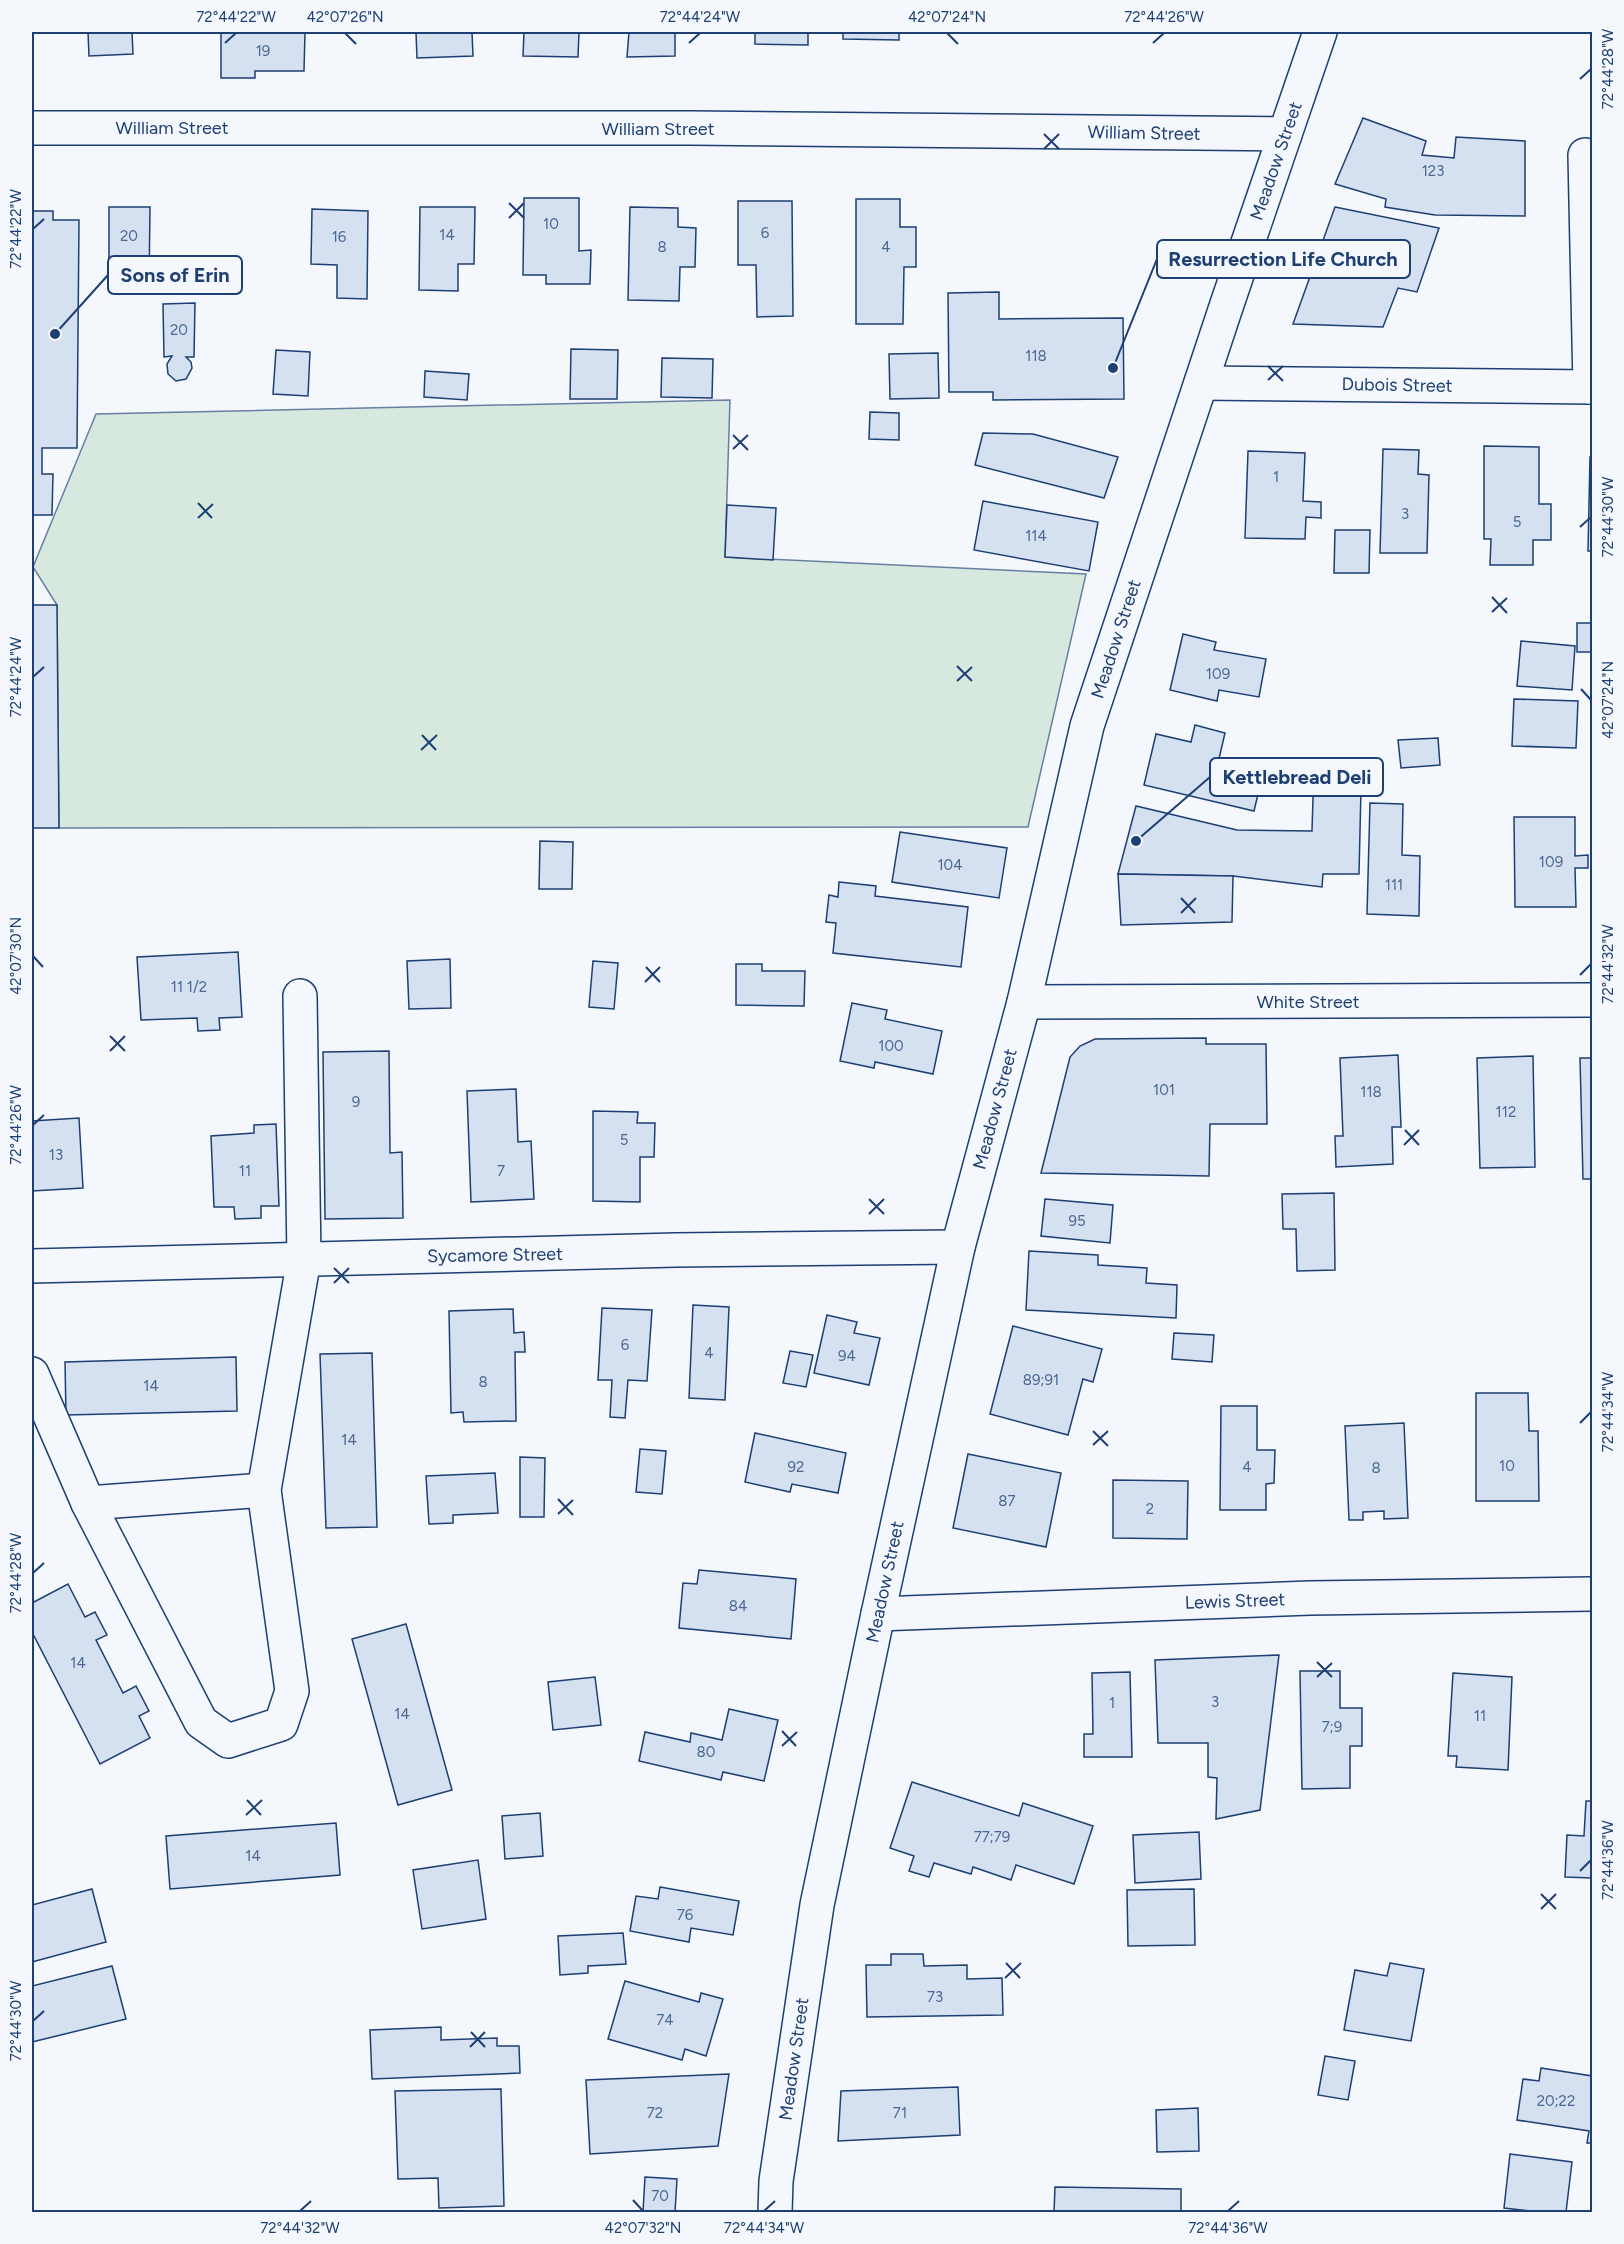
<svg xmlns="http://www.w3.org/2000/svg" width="1624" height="2244" font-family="Figtree,sans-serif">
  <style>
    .green { fill: #d7e8df; stroke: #687fa3; stroke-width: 1.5 }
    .building { fill: #d5e0f0; stroke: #1d3f73; stroke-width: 1.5 }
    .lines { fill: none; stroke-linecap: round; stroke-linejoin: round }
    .minor-casing { stroke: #1d3f73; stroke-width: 36 }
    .minor { stroke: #f4f7fb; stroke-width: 33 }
    .ticks { fill: none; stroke: #1d3f73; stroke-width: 2 }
    .labels { text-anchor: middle; stroke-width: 4.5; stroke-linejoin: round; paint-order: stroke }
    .number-label { font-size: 15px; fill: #4b6792 }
    .street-label { font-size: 18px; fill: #1d3f73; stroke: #f4f7fb }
    .leader { fill: none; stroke: #1d3f73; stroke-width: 2 }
    .callout-dot { fill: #1d3f73; stroke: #f4f7fb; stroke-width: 2 }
    .callout { fill: #f4f7fb; stroke: #1d3f73; stroke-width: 2 }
    .callout-label { font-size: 20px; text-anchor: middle; font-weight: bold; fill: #1d3f73 }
    .neatline { fill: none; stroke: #1d3f73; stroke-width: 2 }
    .ticks-label { font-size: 15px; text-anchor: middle; fill: #1d3f73 }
  </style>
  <rect width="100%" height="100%" fill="#f4f7fb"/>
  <polygon class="green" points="730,400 725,557 1086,574 1028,827 59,828 57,605 33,567 96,414"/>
  <g class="building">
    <polygon points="88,32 132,32 133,54 89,56"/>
    <polygon points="221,32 305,32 304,71 255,71 255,78 221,78"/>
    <polygon points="416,32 472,32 473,56 417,58"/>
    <polygon points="524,32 579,32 578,57 523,56"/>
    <polygon points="629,32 675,32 675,56 627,57"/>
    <polygon points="755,32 808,32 808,45 755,44"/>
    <polygon points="843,32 899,32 899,40 843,39"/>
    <polygon points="1363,118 1426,141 1422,155 1454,158 1456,137 1525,141 1525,216 1435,215 1385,207 1386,199 1335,184"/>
    <polygon points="524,198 579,198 579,251 591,250 590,284 546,284 546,275 523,275"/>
    <polygon points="856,199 900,199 900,227 916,227 916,267 904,267 903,324 856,324"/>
    <polygon points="738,201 792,201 793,316 757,317 756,265 738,265"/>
    <polygon points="109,207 150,207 149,287 125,286 125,264 109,264"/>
    <polygon points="420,207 475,207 474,264 458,264 458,291 419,290"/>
    <polygon points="630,207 678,208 678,227 696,228 695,267 680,267 679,301 628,300"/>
    <polygon points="1335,207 1439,228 1417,292 1398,288 1383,327 1293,324"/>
    <polygon points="312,209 368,211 367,299 337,298 337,265 311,264"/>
    <polygon points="32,211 53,211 53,220 79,220 77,448 42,448 42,474 53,474 52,515 32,515"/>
    <polygon points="999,292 999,319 1123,318 1124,399 993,400 993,392 949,392 948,293"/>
    <polygon points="195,303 194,357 186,357 191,362 192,368 186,379 176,381 168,374 167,364 172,356 164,357 163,304"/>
    <polygon points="571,349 618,350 617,399 570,399"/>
    <polygon points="276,350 310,352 308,396 273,394"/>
    <polygon points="938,353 939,398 890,399 889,354"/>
    <polygon points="662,358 713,359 712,398 661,397"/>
    <polygon points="425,371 469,374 467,400 424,397"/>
    <polygon points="870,412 899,413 899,440 869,439"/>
    <polygon points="983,433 1033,434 1118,457 1104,498 975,465"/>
    <polygon points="1484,446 1539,447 1539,504 1551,504 1551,540 1533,540 1533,565 1490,565 1491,539 1484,539"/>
    <polygon points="1383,449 1419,450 1418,474 1429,475 1427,553 1380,553"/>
    <polygon points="1248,451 1305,453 1303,501 1321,502 1321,518 1306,517 1305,539 1245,538"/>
    <polygon points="1590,457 1592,457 1592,551 1588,551"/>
    <polygon points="983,501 1098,522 1089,571 974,550"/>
    <polygon points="727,505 776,508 773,560 725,557"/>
    <polygon points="1335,530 1370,530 1369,573 1334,573"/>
    <polygon points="32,605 57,605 59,828 32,828"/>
    <rect x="1577" y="623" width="15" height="29"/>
    <polygon points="1183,634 1216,642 1214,650 1266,659 1259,697 1219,690 1217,701 1170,690"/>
    <polygon points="1521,641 1575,646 1572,690 1517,686"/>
    <polygon points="1514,699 1578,701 1576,748 1512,746"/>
    <polygon points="1195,725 1225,733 1218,763 1263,773 1254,811 1144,785 1156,734 1191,742"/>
    <polygon points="1438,738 1440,765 1401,768 1398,740"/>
    <polygon points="1314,765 1349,765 1349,788 1361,788 1359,874 1323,874 1322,887 1233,876 1118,874 1136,806 1237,830 1312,831"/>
    <polygon points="1370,803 1403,804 1402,855 1420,856 1419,916 1367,914"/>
    <polygon points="1514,817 1575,817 1575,856 1588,855 1588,868 1575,868 1576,907 1515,907"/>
    <polygon points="900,832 1007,848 999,898 892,882"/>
    <polygon points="540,841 573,842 572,889 539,889"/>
    <polygon points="1118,874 1233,876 1232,922 1121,925"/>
    <polygon points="839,882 876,886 875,896 968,907 961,967 833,953 836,923 826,922 829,895 838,897"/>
    <polygon points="238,952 242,1017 219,1018 220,1030 198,1031 197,1018 141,1020 137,957"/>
    <polygon points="450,959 451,1008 409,1009 407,961"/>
    <polygon points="593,961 618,963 614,1009 589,1007"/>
    <polygon points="736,964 762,964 762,971 805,971 804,1006 736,1005"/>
    <polygon points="852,1003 887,1010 885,1019 942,1031 933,1074 875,1062 874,1068 840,1061"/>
    <polygon points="1206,1038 1206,1044 1266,1044 1267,1124 1210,1124 1209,1176 1041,1173 1070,1057 1080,1046 1095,1039"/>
    <polygon points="389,1051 390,1153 402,1152 403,1218 325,1219 323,1052"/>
    <polygon points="1398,1055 1401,1127 1392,1127 1393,1164 1336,1167 1335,1136 1343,1136 1340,1058"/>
    <polygon points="1533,1056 1535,1167 1480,1168 1477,1058"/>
    <polygon points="1580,1058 1592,1058 1592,1179 1583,1179"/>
    <polygon points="516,1089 518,1142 531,1141 534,1199 471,1202 467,1091"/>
    <polygon points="593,1111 638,1112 637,1123 655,1123 654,1157 640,1157 640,1202 593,1201"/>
    <polygon points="79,1118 83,1188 32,1191 32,1121"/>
    <polygon points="276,1124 279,1206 261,1206 261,1218 235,1219 234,1207 214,1207 211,1136 254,1133 254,1125"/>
    <polygon points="1334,1193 1335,1270 1297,1271 1296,1229 1283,1229 1282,1194"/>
    <polygon points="1045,1199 1113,1205 1110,1243 1041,1236"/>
    <polygon points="1029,1251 1098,1255 1098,1265 1147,1268 1146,1283 1177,1285 1176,1318 1026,1310"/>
    <polygon points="693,1305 729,1307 725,1400 689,1398"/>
    <polygon points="602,1308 652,1310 647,1381 628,1380 625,1418 610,1417 612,1380 598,1380"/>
    <polygon points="513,1309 514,1333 524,1332 525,1352 515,1352 516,1421 464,1422 463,1412 451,1413 449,1311"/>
    <polygon points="827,1315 857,1322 854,1333 880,1338 869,1385 814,1373"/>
    <polygon points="1013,1326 1102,1349 1093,1382 1083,1379 1068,1435 990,1414"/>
    <polygon points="1174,1333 1214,1335 1212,1362 1172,1359"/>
    <polygon points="790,1351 813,1355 806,1387 783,1383"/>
    <polygon points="372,1353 377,1527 326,1528 320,1354"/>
    <polygon points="236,1357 237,1411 66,1415 65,1362"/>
    <polygon points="1476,1393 1528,1393 1529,1431 1538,1431 1539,1501 1476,1501"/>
    <polygon points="1221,1406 1257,1406 1257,1450 1275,1450 1274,1483 1266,1484 1266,1510 1220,1510"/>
    <polygon points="1404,1423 1408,1518 1384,1519 1384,1511 1363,1512 1363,1520 1349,1520 1345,1426"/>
    <polygon points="755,1433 846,1453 838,1493 792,1484 790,1492 745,1482"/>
    <polygon points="640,1449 666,1451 662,1494 636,1492"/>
    <polygon points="968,1454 1061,1473 1046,1547 953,1528"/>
    <polygon points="520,1457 545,1458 544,1517 520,1517"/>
    <polygon points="495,1473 498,1513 453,1515 453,1523 429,1524 426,1476"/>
    <polygon points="1113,1480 1188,1481 1187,1539 1113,1538"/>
    <polygon points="699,1570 796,1579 791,1639 679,1628 683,1583 697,1584"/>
    <polygon points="68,1584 85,1617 95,1612 107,1635 96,1640 123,1693 136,1686 149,1711 139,1716 150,1738 100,1764 32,1632 32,1603"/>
    <polygon points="406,1624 452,1790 398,1805 352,1639"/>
    <polygon points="1279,1655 1260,1810 1216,1819 1217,1778 1208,1777 1208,1743 1158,1743 1155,1660"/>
    <polygon points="1300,1671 1340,1671 1340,1708 1362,1708 1362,1746 1350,1746 1350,1788 1302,1789"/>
    <polygon points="1130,1672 1132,1757 1084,1757 1084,1734 1093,1734 1092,1673"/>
    <polygon points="1453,1673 1512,1677 1508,1770 1456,1767 1457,1756 1448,1756"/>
    <polygon points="595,1677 601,1725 553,1730 548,1682"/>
    <polygon points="729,1709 778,1720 764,1781 723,1772 721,1780 639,1761 645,1732 690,1742 691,1733 722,1740"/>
    <polygon points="912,1782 1019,1816 1023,1803 1093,1826 1074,1884 1016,1865 1011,1880 973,1867 971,1874 934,1863 929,1877 909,1871 914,1856 890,1848"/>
    <polygon points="1586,1801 1592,1801 1592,1878 1565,1877 1567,1835 1584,1836"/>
    <polygon points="540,1813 543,1856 505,1859 502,1816"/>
    <polygon points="336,1823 340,1875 170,1889 166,1836"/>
    <polygon points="1199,1832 1201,1879 1135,1883 1133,1835"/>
    <polygon points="478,1860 486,1919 422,1929 413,1870"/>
    <polygon points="660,1887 739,1901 733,1935 691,1928 689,1942 630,1931 636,1896 658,1899"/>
    <polygon points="92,1889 106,1942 32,1962 32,1905"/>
    <polygon points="1194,1889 1195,1945 1128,1946 1127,1890"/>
    <polygon points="623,1933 626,1964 588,1966 588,1973 560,1975 558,1936"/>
    <polygon points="891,1954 923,1954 924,1966 967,1965 967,1979 1002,1978 1003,2015 867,2017 866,1965 891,1965"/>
    <polygon points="1390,1963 1424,1969 1411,2041 1344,2030 1355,1970 1387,1976"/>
    <polygon points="112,1966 126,2019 32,2042 32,1986"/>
    <polygon points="625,1981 699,2002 701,1993 723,1999 706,2056 685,2049 682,2060 608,2039"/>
    <polygon points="441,2027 441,2040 497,2038 497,2046 519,2046 520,2073 372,2079 370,2030"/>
    <polygon points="1325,2056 1355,2061 1348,2100 1318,2095"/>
    <polygon points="1541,2068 1592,2076 1592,2143 1587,2143 1589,2131 1517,2120 1523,2079 1539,2081"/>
    <polygon points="729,2074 718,2146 590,2154 586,2080"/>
    <polygon points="958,2087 960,2135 838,2141 841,2091"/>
    <polygon points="501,2089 504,2206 439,2208 438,2178 398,2179 395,2091"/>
    <polygon points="1198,2108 1199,2151 1157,2152 1156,2110"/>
    <polygon points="1510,2154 1572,2162 1566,2212 1539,2212 1504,2208"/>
    <polygon points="645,2177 677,2179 675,2212 643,2212"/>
    <polygon points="1055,2187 1181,2189 1181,2212 1054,2212"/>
  </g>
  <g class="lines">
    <defs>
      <g id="minor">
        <polyline points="32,128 690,128 1285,134"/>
        <polyline points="1585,155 1590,387"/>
        <polyline points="1201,383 1592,387"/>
        <polyline points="1024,1002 1592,1000"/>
        <polyline points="32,1266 676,1250 958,1247"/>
        <polyline points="32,1374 88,1503 201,1722 228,1741 281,1724 292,1691 264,1490 304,1259 300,996"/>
        <polyline points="88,1503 264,1490"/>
        <polyline points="878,1614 1310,1598 1592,1594"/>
        <polyline points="775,2212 776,2181 817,1905 878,1614 958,1247 1024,1002 1087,726 1227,304 1320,32"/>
      </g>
    </defs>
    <use href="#minor" class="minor-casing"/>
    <use href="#minor" class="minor"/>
  </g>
  <path class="ticks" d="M345,33L356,44M947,33L958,44M225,43L236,33M689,43L700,33M1153,43L1164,33M1580,79L1591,69M1044,134L1059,149M1044,149L1059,134M509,203L524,218M509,218L524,203M33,229L44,219M1268,366L1283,381M1268,380L1283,366M733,435L748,450M733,449L748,435M198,503L212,518M198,518L213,504M1580,527L1591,517M1492,597L1507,613M1492,612L1507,598M957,666L972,681M33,677L44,667M957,681L972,667M1581,689L1591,700M422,735L436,750M421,750L437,735M1181,898L1195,913M1181,913L1196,898M33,956L43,967M646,967L660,982M1580,975L1591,964M645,982L660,967M110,1036L125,1051M110,1051L125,1036M33,1125L44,1115M1405,1130L1419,1145M1404,1145L1419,1130M869,1199L884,1214M869,1214L884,1199M334,1268L349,1283M334,1283L349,1268M1580,1423L1591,1412M1093,1431L1108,1446M1093,1445L1108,1431M558,1499L573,1515M558,1514L573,1500M33,1573L44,1563M1317,1662L1332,1677M1317,1677L1332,1663M782,1731L796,1746M782,1746L797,1732M247,1800L261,1815M246,1815L262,1800M1580,1871L1591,1860M1541,1894L1556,1909M1541,1909L1556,1894M1006,1963L1020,1978M1005,1978L1021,1963M33,2021L44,2011M471,2032L485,2047M470,2047L485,2032M633,2200L643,2211M300,2211L311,2201M764,2211L775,2201M1228,2211L1239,2201"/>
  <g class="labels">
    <g class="number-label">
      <text x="263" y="56">19</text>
      <text x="1433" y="176">123</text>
      <text x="551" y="229">10</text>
      <text x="765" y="238">6</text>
      <text x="447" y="240">14</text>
      <text x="129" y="241">20</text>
      <text x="339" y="242">16</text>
      <text x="662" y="252">8</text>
      <text x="886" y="252">4</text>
      <text x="179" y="335">20</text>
      <text x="1036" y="361">118</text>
      <text x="1276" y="482">1</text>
      <text x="1405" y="519">3</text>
      <text x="1517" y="527">5</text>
      <text x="1036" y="541">114</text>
      <text x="1218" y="679">109</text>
      <text x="1551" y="867">109</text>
      <text x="950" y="870">104</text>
      <text x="1394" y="890">111</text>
      <text x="189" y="992">11 1/2</text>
      <text x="891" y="1051">100</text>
      <text x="1164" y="1095">101</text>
      <text x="1371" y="1097">118</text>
      <text x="356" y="1107">9</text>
      <text x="1506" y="1117">112</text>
      <text x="624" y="1145">5</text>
      <text x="56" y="1160">13</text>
      <text x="245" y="1176">11</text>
      <text x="501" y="1176">7</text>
      <text x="1077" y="1226">95</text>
      <text x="625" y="1350">6</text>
      <text x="709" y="1358">4</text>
      <text x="847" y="1361">94</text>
      <text x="1041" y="1385">89;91</text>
      <text x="483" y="1387">8</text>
      <text x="151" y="1391">14</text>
      <text x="349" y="1445">14</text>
      <text x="1507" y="1471">10</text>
      <text x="796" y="1472">92</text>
      <text x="1247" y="1472">4</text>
      <text x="1376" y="1473">8</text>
      <text x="1007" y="1506">87</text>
      <text x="1150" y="1514">2</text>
      <text x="738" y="1611">84</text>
      <text x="78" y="1668">14</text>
      <text x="1215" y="1707">3</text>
      <text x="1112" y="1708">1</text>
      <text x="402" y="1719">14</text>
      <text x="1480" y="1721">11</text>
      <text x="1332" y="1732">7;9</text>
      <text x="706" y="1757">80</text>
      <text x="992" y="1842">77;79</text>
      <text x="253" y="1861">14</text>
      <text x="685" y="1920">76</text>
      <text x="935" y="2002">73</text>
      <text x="665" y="2025">74</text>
      <text x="1556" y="2106">20;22</text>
      <text x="655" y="2118">72</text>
      <text x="900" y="2118">71</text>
      <text x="660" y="2201">70</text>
    </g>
    <g class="street-label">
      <text x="172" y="134">William Street</text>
      <text x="658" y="135">William Street</text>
      <text transform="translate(1144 133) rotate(1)" y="6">William Street</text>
      <text transform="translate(1276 161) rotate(-71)" y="6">Meadow Street</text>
      <text transform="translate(1397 385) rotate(1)" y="6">Dubois Street</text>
      <text transform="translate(1116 639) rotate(-72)" y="6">Meadow Street</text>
      <text x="1308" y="1008">White Street</text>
      <text transform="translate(995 1109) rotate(-75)" y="6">Meadow Street</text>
      <text transform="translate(495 1255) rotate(-1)" y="6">Sycamore Street</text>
      <text transform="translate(885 1582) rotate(-78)" y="6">Meadow Street</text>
      <text transform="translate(1235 1601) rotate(-2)" y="6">Lewis Street</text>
      <text transform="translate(794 2059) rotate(-82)" y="6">Meadow Street</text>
    </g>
  </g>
  <path class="leader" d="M1113 368L1157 259M55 334L108 275M1136 841L1210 777"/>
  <g class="callout-dot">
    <circle cx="1113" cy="368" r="6"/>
    <circle cx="55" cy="334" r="6"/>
    <circle cx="1136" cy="841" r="6"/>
  </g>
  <g class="callout">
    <rect x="1157" y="240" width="253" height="38" rx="6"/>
    <rect x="108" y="256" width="134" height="38" rx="6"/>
    <rect x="1210" y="758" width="173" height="38" rx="6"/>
  </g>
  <g class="callout-label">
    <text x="1283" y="266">Resurrection Life Church</text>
    <text x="175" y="282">Sons of Erin</text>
    <text x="1297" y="784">Kettlebread Deli</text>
  </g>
  <rect width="1624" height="2244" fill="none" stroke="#f4f7fb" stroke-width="66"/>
  <rect x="33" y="33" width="1558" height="2178" class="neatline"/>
  <g class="ticks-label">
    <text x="236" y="22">72°44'22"W</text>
    <text x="345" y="22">42°07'26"N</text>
    <text x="700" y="22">72°44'24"W</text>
    <text x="947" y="22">42°07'24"N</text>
    <text x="1164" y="22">72°44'26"W</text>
    <text transform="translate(1608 69) rotate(-90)" y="5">72°44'28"W</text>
    <text transform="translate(16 229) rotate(-90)" y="5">72°44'22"W</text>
    <text transform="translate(1608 517) rotate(-90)" y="5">72°44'30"W</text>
    <text transform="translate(16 677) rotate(-90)" y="5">72°44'24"W</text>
    <text transform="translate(1608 700) rotate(-90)" y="5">42°07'24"N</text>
    <text transform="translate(16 956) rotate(-90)" y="5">42°07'30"N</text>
    <text transform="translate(1608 964) rotate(-90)" y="5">72°44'32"W</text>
    <text transform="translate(16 1125) rotate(-90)" y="5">72°44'26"W</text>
    <text transform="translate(1608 1412) rotate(-90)" y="5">72°44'34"W</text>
    <text transform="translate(16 1573) rotate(-90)" y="5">72°44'28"W</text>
    <text transform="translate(1608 1860) rotate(-90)" y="5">72°44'36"W</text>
    <text transform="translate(16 2021) rotate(-90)" y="5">72°44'30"W</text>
    <text x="300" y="2233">72°44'32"W</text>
    <text x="643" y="2233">42°07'32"N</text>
    <text x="764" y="2233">72°44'34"W</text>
    <text x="1228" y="2233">72°44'36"W</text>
  </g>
</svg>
